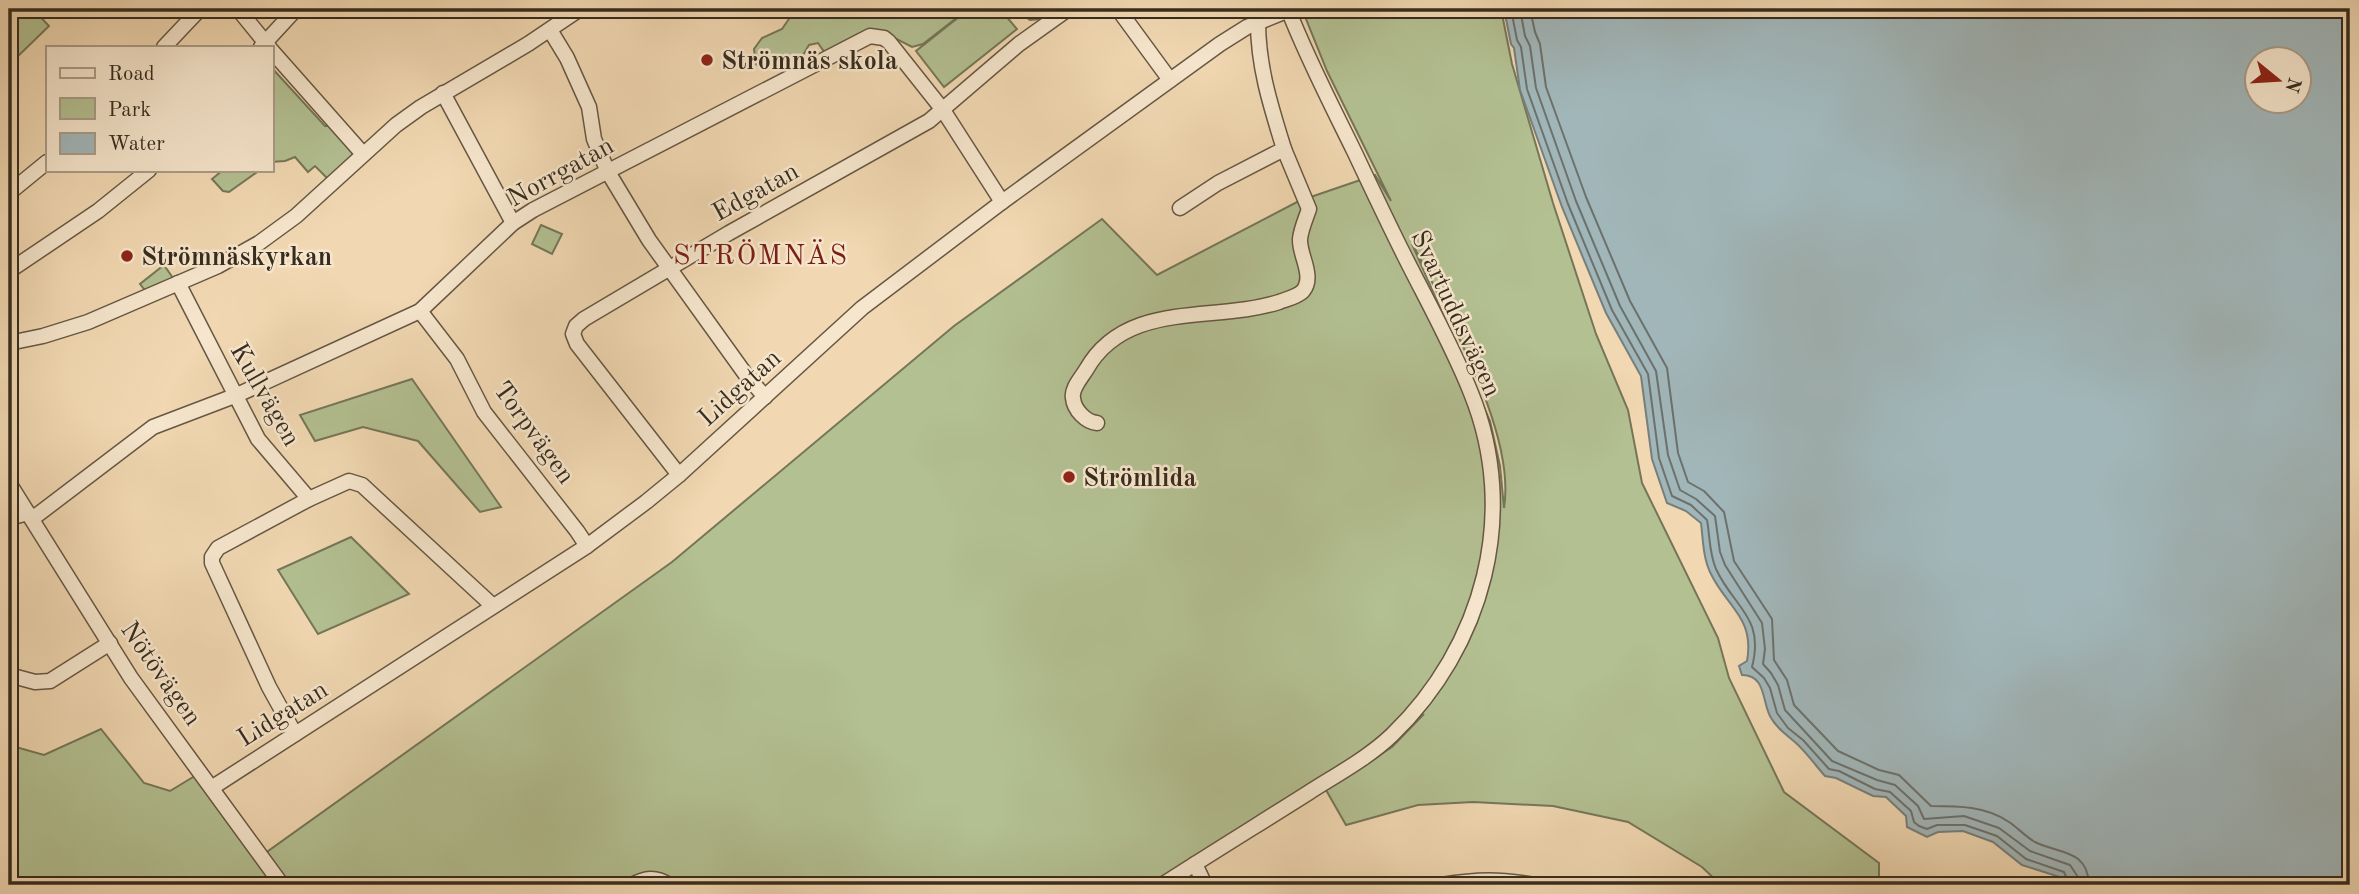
<svg xmlns="http://www.w3.org/2000/svg" width="2359" height="894" font-family="'Old Standard TT',serif">
  <style>
    .green { fill: #b3c092; stroke: #757658; stroke-width: 2; fill-rule: evenodd }
    .water { fill: #a1b6b9; stroke: #777f7b; stroke-width: 2; fill-rule: evenodd }
    .lines { fill: none; stroke-linecap: round; stroke-linejoin: round }
    .shore { stroke: #6c716c; stroke-width: 2 }
    .minor-casing { stroke: #665743; stroke-width: 17 }
    .minor { stroke: #f6e6cd; stroke-width: 14 }
    .poi-dot { fill: #8f2418; stroke: #f6e6cd; stroke-width: 2.5 }
    .labels { text-anchor: middle; stroke-width: 5; stroke-linejoin: round; paint-order: stroke }
    .poi-label { font-size: 26px; font-weight: bold; fill: #372c1e; stroke: #f6e6cd; text-anchor: start }
    .street-label { font-size: 26px; fill: #372c1e; stroke: #f6e6cd }
    .neighbourhood-label { font-size: 28px; letter-spacing: 2px; fill: #7a1f14; stroke: #f6e6cd }
  </style>
  <rect width="100%" height="100%" fill="#f1d8b2"/>
  <filter id="stains"><feTurbulence type="fractalNoise" baseFrequency=".00286" numOctaves="4"/><feColorMatrix values="0 0 0 0 .2 0 0 0 0 .09 0 0 0 0 .02 0 0 0 .5 -.17"/></filter>
  <radialGradient id="worn" r=".72"><stop offset=".6" stop-color="#630" stop-opacity="0"/><stop offset="1" stop-color="#630" stop-opacity=".3"/></radialGradient>
  <g class="green">
    <polygon points="28,9 33,9 49,26 9,65 9,27"/>
    <polygon points="793,9 968,9 923,44 912,47 887,34 825,53 818,43 809,45 799,62 789,61 762,69 756,64 754,49 762,38 782,29 793,13"/>
    <polygon points="969,9 1000,9 1017,29 944,87 916,51"/>
    <polygon points="1004,9 1055,9 1041,19 1030,20 1022,14 1008,13"/>
    <path d="M1302,9H1501L1512,64L1553,203L1596,334L1628,410L1642,483L1718,638L1729,678L1784,792L1879,863V885H1721L1702,867L1628,822L1553,806L1473,802L1418,805L1346,825L1326,790L1392,747L1424,714L1411,725L1382,741L1161,885H287L264,854L672,562L954,326L1102,219L1157,275L1299,201L1375,175L1391,201L1327,71ZM1412,244C1423,262 1432,282 1441,301C1469,357 1514,446 1504,508L1500,466L1490,421Z"/>
    <polygon points="271,67 325,126 335,126 357,150 329,180 315,166 308,172 295,157 285,161 271,162"/>
    <polygon points="223,170 260,170 229,192 223,191 212,179"/>
    <polygon points="541,225 562,234 552,254 532,244"/>
    <polygon points="164,265 175,281 147,293 140,284"/>
    <polygon points="412,379 501,507 480,512 418,441 363,427 315,441 300,415"/>
    <polygon points="351,537 409,594 318,634 278,570"/>
    <polygon points="101,729 144,783 170,791 203,771 280,885 9,885 9,745 44,755"/>
  </g>
  <path class="water" d="M1504,9H2350V885H2064L2060,877L2022,865L1993,842L1963,831L1938,832L1927,837L1907,827L1906,816L1886,797L1873,796L1836,778L1825,776C1816,766 1807,753 1796,743C1787,735 1776,728 1770,716C1762,701 1766,675 1742,675L1739,666L1747,661C1755,617 1726,607 1710,572C1703,557 1703,539 1701,523L1686,511L1667,503L1652,459L1641,376L1606,313L1562,207L1520,90L1514,48L1511,44ZM2258,60H2300V102H2258Z"/>
  <g class="lines">
    <g class="shore">
      <path d="M1511,9L1517,40L1521,47L1527,89L1568,204L1612,310L1648,374L1659,458L1672,496L1691,505L1707,520C1710,536 1709,553 1716,569C1734,608 1765,617 1752,667L1764,678L1770,688L1777,713L1788,728L1803,740L1829,769L1839,771L1875,789L1890,792L1911,811L1914,822L1919,826L1927,829L1937,825H1965L1997,836L2026,859L2064,872L2070,885"/>
      <polyline points="1520,9 1525,36 1530,46 1536,88 1576,201 1620,306 1656,371 1668,455 1680,490 1696,499 1715,516 1720,552 1725,565 1762,623 1765,649 1763,664 1771,673 1778,685 1785,710 1832,761 1877,780 1895,785 1918,806 1924,819 1964,816 1999,828 2030,851 2070,865 2078,877 2079,885"/>
      <path d="M1530,9L1535,32L1540,44L1546,87L1586,197L1630,301L1667,368L1678,453L1688,482L1704,491L1724,512L1734,561L1772,619L1774,660L1787,680L1794,705L1838,751L1879,770L1899,775L1931,806C1958,806 1986,806 2009,822C2018,828 2026,837 2035,842C2059,854 2088,849 2089,885"/>
    </g>
    <defs>
      <g id="minor">
        <polyline points="238,9 269,47"/>
        <polyline points="1118,9 1170,80"/>
        <polyline points="550,30 567,58 589,107 594,139 608,172 649,240 746,375 765,397"/>
        <polyline points="164,47 200,9"/>
        <polyline points="261,47 296,9"/>
        <polyline points="271,50 363,154"/>
        <polyline points="443,93 513,223"/>
        <polyline points="9,193 47,162"/>
        <path d="M1180,208L1218,183L1284,149C1271,107 1258,67 1258,22"/>
        <polyline points="9,271 98,211 149,170"/>
        <polyline points="178,283 258,439 309,499 349,481 362,485 493,606"/>
        <polyline points="420,311 457,359 484,412 577,531 587,546"/>
        <polyline points="9,343 43,336 88,322 218,266 259,243 296,216 396,125 421,107 528,44 580,9"/>
        <path d="M1097,423C1086,422 1074,410 1073,398C1071,389 1081,378 1086,370C1126,299 1214,323 1279,302C1287,299 1297,297 1303,291C1315,276 1299,255 1300,239C1301,229 1306,218 1309,209L1284,149"/>
        <polyline points="679,475 577,344 573,334 576,326 584,319 729,233 929,121 1019,44 1068,9"/>
        <polyline points="9,483 131,678 282,885"/>
        <polyline points="9,518 28,513"/>
        <polyline points="32,519 153,427 237,395 420,311 513,223 533,210 870,36 884,38 889,42 943,110 1002,202"/>
        <polyline points="9,675 35,682 50,681 110,643"/>
        <polyline points="295,734 269,687 212,563 212,557 218,548 309,499"/>
        <polyline points="213,787 587,546 646,502 679,475 862,308 1002,202 1220,44 1247,27 1289,10"/>
        <polyline points="1195,864 1205,885"/>
        <path d="M632,885C645,878 655,876 669,885"/>
        <path d="M1162,885C1210,854 1259,824 1308,793C1336,775 1368,758 1392,735C1483,647 1520,514 1471,393C1452,345 1426,299 1403,253C1386,219 1370,185 1354,151C1331,104 1307,58 1288,9"/>
        <path d="M1442,885C1478,879 1499,879 1536,885"/>
      </g>
    </defs>
    <use href="#minor" class="minor-casing"/>
    <use href="#minor" class="minor"/>
  </g>
  <g class="poi-dot">
    <circle cx="707" cy="60" r="7"/>
    <circle cx="127" cy="256" r="7"/>
    <circle cx="1069" cy="477" r="7"/>
  </g>
  <g class="labels">
    <g class="poi-label">
      <text x="721" y="69">Strömnäs skola</text>
      <text x="141" y="265">Strömnäskyrkan</text>
      <text x="1083" y="486">Strömlida</text>
    </g>
    <g class="street-label">
      <text transform="translate(560 171) rotate(-29)" y="9">Norrgatan</text>
      <text transform="translate(755 191) rotate(-29)" y="9">Edgatan</text>
      <text transform="translate(1457 313) rotate(65)" y="9">Svartuddsvägen</text>
      <text transform="translate(739 387) rotate(-42)" y="9">Lidgatan</text>
      <text transform="translate(266 394) rotate(60)" y="9">Kullvägen</text>
      <text transform="translate(535 432) rotate(54)" y="9">Torpvägen</text>
      <text transform="translate(162 673) rotate(55)" y="9">Nötövägen</text>
      <text transform="translate(282 713) rotate(-32)" y="9">Lidgatan</text>
    </g>
    <g class="neighbourhood-label">
      <text x="761" y="264">STRÖMNÄS</text>
    </g>
  </g>
  <rect width="2359" height="894" fill="none" stroke="#f1d8b2" stroke-width="35"/>
  <rect x="10" y="10" width="2338" height="873" fill="none" stroke="#372c1e" stroke-width="3.5"/>
  <rect x="18" y="18" width="2324" height="859" fill="none" stroke="#372c1e" stroke-width="2"/>
  <rect x="46" y="46" width="228" height="126" fill="#f6e6cd" stroke="#aa9c87" stroke-width="2"/>
  <rect x="60" y="68" width="35" height="10" fill="#f6e6cd" stroke="#aa9c87" stroke-width="2"/>
  <text x="108" y="80" font-size="21" fill="#372c1e">Road</text>
  <rect x="60" y="98" width="35" height="21" fill="#b3c092" stroke="#aa9c87" stroke-width="2"/>
  <text x="108" y="116" font-size="21" fill="#372c1e">Park</text>
  <rect x="60" y="133" width="35" height="21" fill="#a1b6b9" stroke="#aa9c87" stroke-width="2"/>
  <text x="108" y="150" font-size="21" fill="#372c1e">Water</text>
  <g transform="translate(2278 80) rotate(108)"><circle r="33" fill="#f6e6cd" stroke="#aa9c87" stroke-width="2"/>
  <path d="M0-5L12 26L0 18L-12 26Z" fill="#8f2418"/>
  <text y="-10" font-size="19" font-weight="bold" text-anchor="middle" fill="#372c1e">N</text>
  </g>
  <rect width="100%" height="100%" filter="url(#stains)"/>
  <rect width="100%" height="100%" fill="url(#worn)"/>
</svg>
